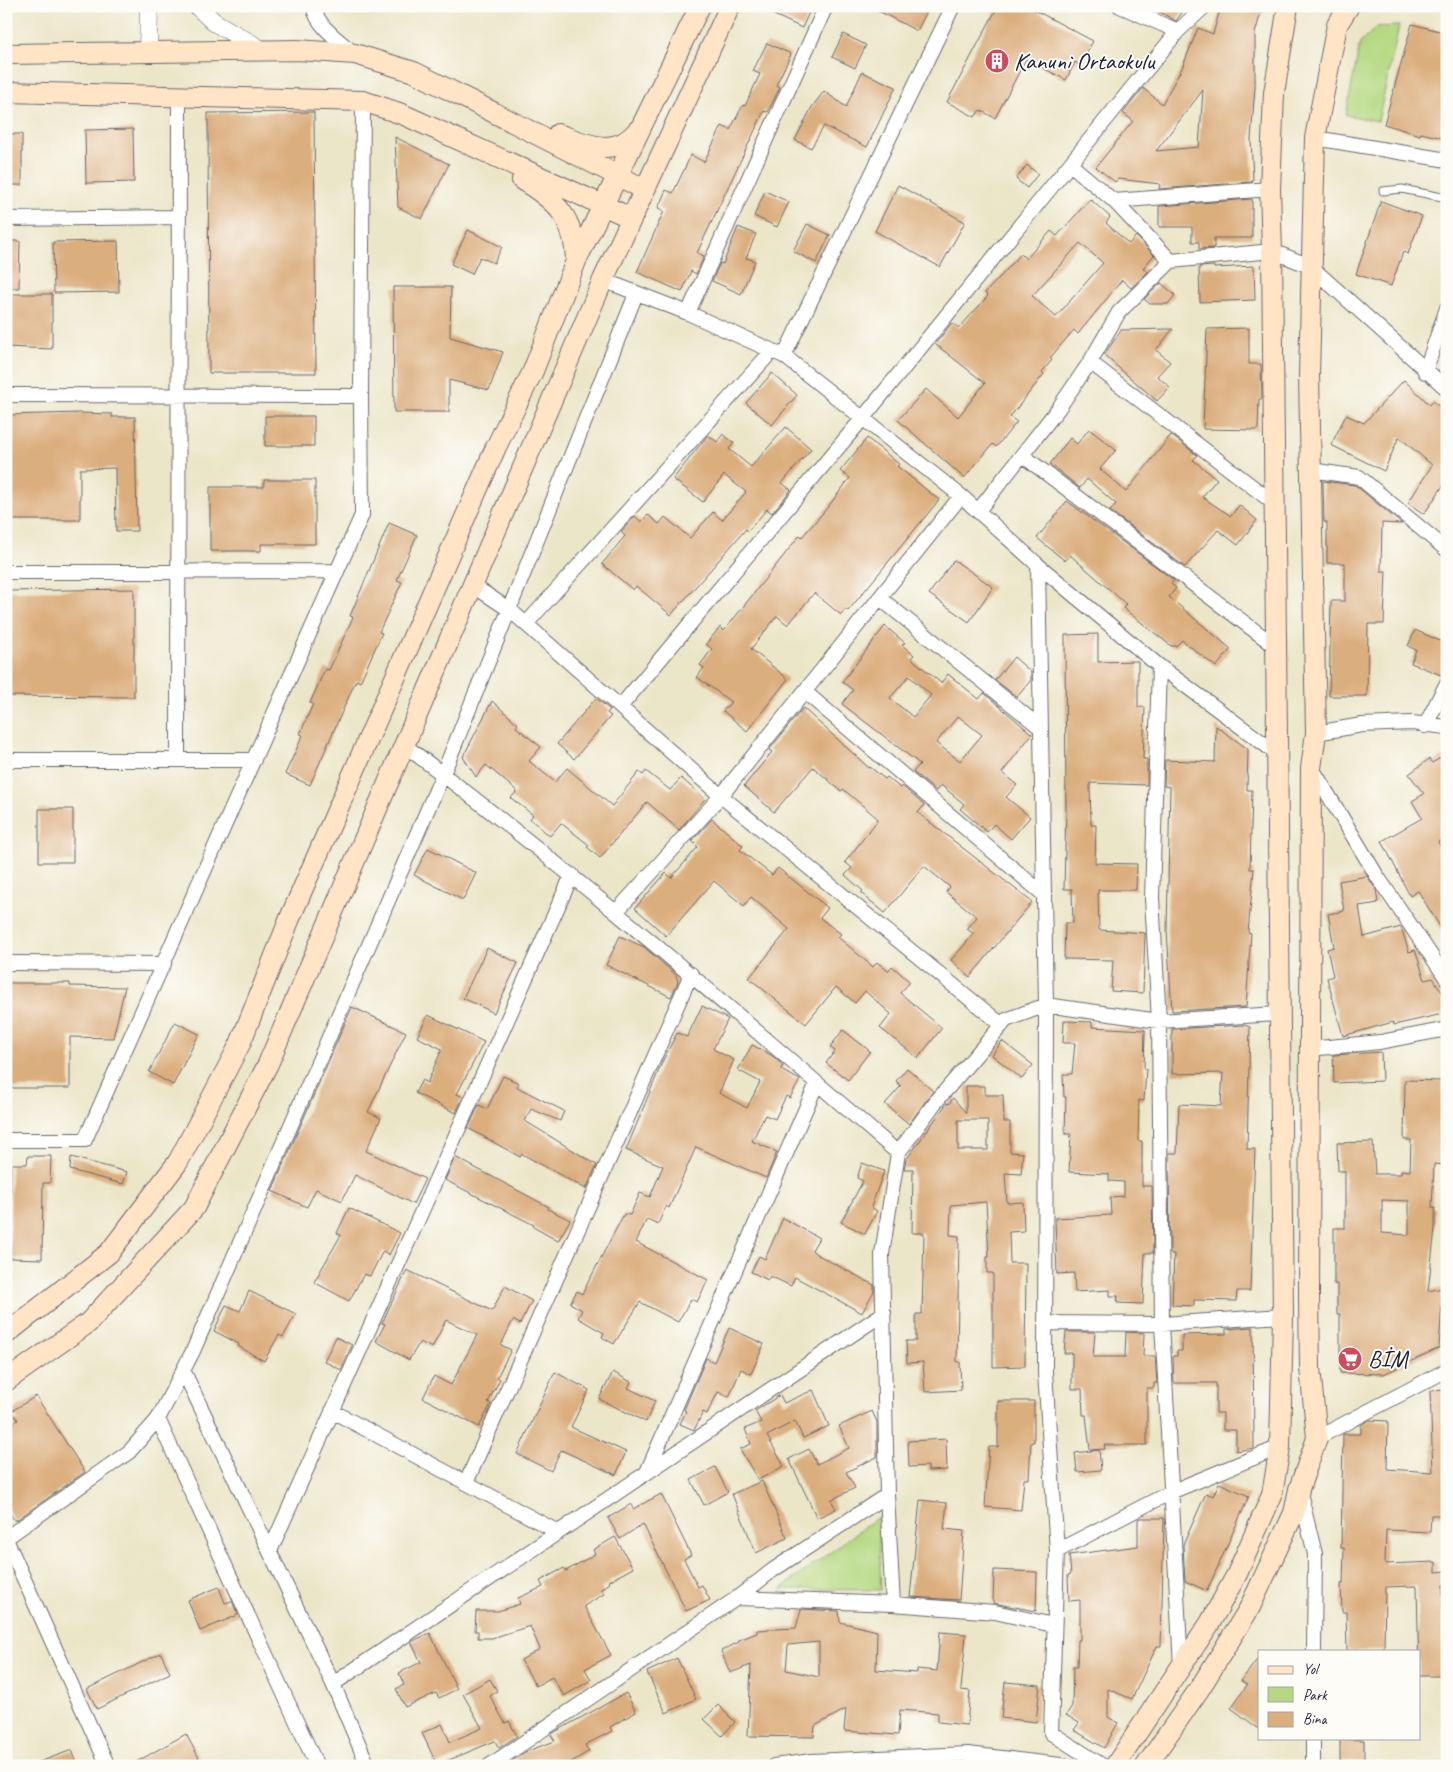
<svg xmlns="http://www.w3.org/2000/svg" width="1453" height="1772" viewBox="0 0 1453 1772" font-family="Caveat,sans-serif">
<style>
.green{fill:#b5d982;stroke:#6c7e5e}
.building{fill:#dbae7e;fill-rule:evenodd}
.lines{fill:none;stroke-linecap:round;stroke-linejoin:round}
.service-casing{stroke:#69676d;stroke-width:9}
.minor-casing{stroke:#69676d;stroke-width:16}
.tertiary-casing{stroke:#69676d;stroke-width:19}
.secondary-casing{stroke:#69676d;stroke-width:22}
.service{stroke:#fff;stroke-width:7}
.minor{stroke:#fff;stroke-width:14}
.tertiary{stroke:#fff;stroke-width:18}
.secondary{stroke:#ffe4c6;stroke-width:20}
.labels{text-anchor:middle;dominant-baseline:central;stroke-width:4;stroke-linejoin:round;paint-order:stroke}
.poi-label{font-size:24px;fill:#22223b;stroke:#fdfcf7;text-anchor:start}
</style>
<rect width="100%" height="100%" fill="#fdfcf7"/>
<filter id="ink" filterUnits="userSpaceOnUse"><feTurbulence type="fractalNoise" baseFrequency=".02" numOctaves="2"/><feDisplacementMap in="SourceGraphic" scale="10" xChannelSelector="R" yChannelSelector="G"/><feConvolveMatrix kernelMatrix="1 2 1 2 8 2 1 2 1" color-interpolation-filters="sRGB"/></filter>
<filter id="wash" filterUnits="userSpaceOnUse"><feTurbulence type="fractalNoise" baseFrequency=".0096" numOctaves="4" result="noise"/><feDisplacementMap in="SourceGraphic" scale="20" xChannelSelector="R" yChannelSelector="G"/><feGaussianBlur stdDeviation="1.12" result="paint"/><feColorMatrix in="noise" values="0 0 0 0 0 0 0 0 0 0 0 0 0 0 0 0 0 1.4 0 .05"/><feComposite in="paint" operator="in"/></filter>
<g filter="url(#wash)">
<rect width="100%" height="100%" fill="#ece6c9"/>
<!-- green -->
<path class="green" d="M1399 26 1378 121 1346 115 1360 43 1377 27Z
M878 1517 881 1590 781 1589Z"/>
<g id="blocks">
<!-- building -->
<path class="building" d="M755 6H812L802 28Z
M869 6H930L917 31Z
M998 6H1027L1093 41 1080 65 1075 62 1066 80 1026 59 995 118 980 110 975 117 947 102Z
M1149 6H1187L1176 21Z
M1221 6H1263L1255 33V87L1251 139 1253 179 1252 182 1159 189 1160 184 1118 179 1115 182 1096 167 1133 121 1123 113 1143 88 1162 104 1182 68 1198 28 1213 34ZM1203 90 1199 147 1156 151Z
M1412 24 1447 33V139L1421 133 1420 135 1384 124Z
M843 34 866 45 855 68 832 57Z
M767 43 791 54 776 85 780 87 768 112 764 111 697 253 704 256 696 274 691 271 682 292 637 272 664 211 658 208 666 190 673 193 691 155 704 162 722 126 730 130 743 105 745 106 760 74 753 71Z
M862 72 896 87 867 147 824 126 811 148 795 140 812 107 824 91 846 107Z
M314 112 316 373H209L208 113Z
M133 129 134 182 86 183 85 130Z
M6 134H22V185H6Z
M395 137 449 164 422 219 398 207Z
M1027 165 1038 174 1027 188 1016 179Z
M898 185 965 222 940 267 875 231Z
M765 191 789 202 777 227 754 216Z
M1090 199 1110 217 1106 223 1129 244 1136 236 1154 255 1143 268 1148 272 1131 288 1122 280 1078 334 1074 330 1061 345 1050 358 1052 360 1042 372 1044 374 1010 417 1017 422 996 447 993 444 964 478 898 420 926 389 958 417 985 383 935 344 952 323 959 328 988 296 985 293 1021 254 1026 259 1051 231 1057 236ZM1080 243 1103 263 1056 317 1032 296Z
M1252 199V238H1214V248L1199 249V242H1192V227H1159V206Z
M1381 201 1422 216 1408 254 1403 252 1391 286 1356 274Z
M807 224 830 235 816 263 793 251Z
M738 227 756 234 746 258 755 261 741 294 712 281 720 263 723 264Z
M468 230 502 247 494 263 480 257 472 274 451 264Z
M6 241H20L19 288H6Z
M118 241 119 292 54 293 53 242Z
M1214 266V268L1254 266 1255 300 1200 302 1199 267Z
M1161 283 1175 295 1168 304H1150L1144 299Z
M393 287H451L450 337 503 352 489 390 449 380V412H394Z
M6 294H52V349L6 347Z
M1249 328V364H1261L1262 399H1259L1258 430 1203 429 1207 329Z
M1173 329 1156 350 1170 362 1157 376 1170 387 1157 401 1104 355 1121 330Z
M772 373 797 395 772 425 746 403Z
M1404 380 1430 405 1433 401 1447 413V480L1424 514 1408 503 1432 465 1399 437 1384 471 1331 445 1346 415 1364 423Z
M80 413 112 414V417H135L137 531H116L115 468 80 469V520H6V415Z
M265 416H314V446H265Z
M786 427 811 449 782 483 791 490 772 513 767 509 748 531 746 529 671 615 636 586 633 590 602 564 625 536 621 532 635 516 641 522 648 515 659 524 665 517 690 538 713 512 722 520 746 492 724 475 703 502 673 479 708 435 717 442 723 434 734 443 729 449 751 467Z
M1089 429 1116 450 1100 469 1126 492 1171 435 1197 455 1193 460 1217 479 1202 497 1231 516 1239 505 1257 520 1238 545 1218 530 1185 567 1110 511 1116 504 1087 479 1080 488 1050 464 1070 438 1077 444Z
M867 438 899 464 897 466 939 500 848 611 846 609 841 615 814 593 788 625 777 616 751 649 788 679 747 731 723 711 731 702 697 677 704 668 700 665 712 649 706 644 720 627 724 631 800 535 802 537 827 508 850 478 840 471Z
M264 480H315V544H261V551H210V487H264Z
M1323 481 1355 485 1402 524 1382 523 1381 571H1386L1384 624H1368L1367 696H1329L1331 601H1345V563H1327V522H1324Z
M1067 501 1174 580 1171 584 1176 588 1169 597 1231 649 1216 667 1182 640 1176 646H1171L1123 608 1126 604 1070 555 1065 561 1037 538Z
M389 523 417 535 397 580 402 582 379 632 382 633 360 682 356 680 310 785 285 774 303 735 300 734 313 704 310 703 325 669 329 670 353 617 350 616Z
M954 560 993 587 969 622 929 594Z
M134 589V697L6 696V591Z
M885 626 905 643 902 645 914 655 911 658 941 683 948 674 979 699 984 693 1032 734 1002 773 1017 785 1006 797 1030 817 1011 839 994 824 987 832 960 809 964 804 941 785 936 791 913 772 920 764 842 704 853 690 842 682ZM909 676 931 695 913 717 890 698ZM958 716 982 735 960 761 936 743Z
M1415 630 1447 644V662L1441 675 1411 663 1416 650 1408 646Z
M1098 634V662L1138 661V707H1145L1143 759H1147V785L1090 783 1091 825H1096L1095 863 1137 864 1136 890H1098L1099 930 1145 933 1143 993 1111 991 1113 960 1064 959 1065 923H1073L1072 889H1064L1066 811 1065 635Z
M1014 657 1031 672V680L1017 697 995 680Z
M596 698 610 710 607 713 611 716 574 759 557 744Z
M492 701 518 724 516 727 541 747 529 761 555 782 567 768 612 806 639 772 643 775 646 771 670 790 681 778 705 799 679 830 647 802 600 858 587 847 589 845 561 823 550 836 530 819 533 815 511 798 517 791 486 765 476 777 463 757Z
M803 708 869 768 870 767 885 779 887 777 900 788 902 786 924 805 918 813 1032 902 970 977 951 960 974 934 967 929 977 917 946 892 950 887 924 866 885 913 861 893 863 891 845 875 852 868 845 862 877 821 876 817 843 789 841 791 813 767 774 812 744 786 772 752 769 750Z
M1216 726 1248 749 1247 790H1252L1250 869H1254L1248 932 1251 933 1246 1007 1172 1011 1167 930 1170 787 1164 786 1165 760 1215 762Z
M1447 754V837L1438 842 1447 856V938L1418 891 1410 896 1382 841 1422 818 1412 801 1424 794 1409 774 1429 759 1432 763Z
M39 809H73V862H39Z
M712 819 743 846 740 850 772 875 778 868 828 908 820 918 841 934 838 937 873 967 877 962 888 971 892 966 910 982 900 993 942 1028 918 1058 880 1028 891 1014 865 991 855 1003 836 987 806 1024 749 978 789 929 751 897 744 906 714 881 666 936 635 908 666 873 671 878 698 847 692 841Z
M428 848 476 873 463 900 414 875Z
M1367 876 1376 889 1378 903 1359 906 1364 937 1401 927 1409 952 1415 950 1425 980 1433 978 1447 1000V1013L1394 1025 1393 1022 1343 1036 1327 978 1333 976 1327 949 1334 947 1328 914 1344 911 1339 881Z
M620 936 644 947 676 975 678 982 671 997 606 965Z
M487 948 518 963 494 1013 463 998Z
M6 983H70V986L125 987 113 1038 70 1037V1088H6Z
M702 1006 728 1019 713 1049 734 1060 719 1093 747 1108 760 1082 738 1070 752 1045 771 1055 783 1065 781 1070 800 1080 790 1098 786 1096 775 1119 765 1115 752 1141 777 1152 766 1178 696 1147 669 1208 666 1206 658 1224 647 1219 636 1242 708 1280 697 1302 691 1299 678 1322 640 1302 614 1344 602 1337 604 1333 578 1318 582 1310 570 1303 577 1291 582 1294 624 1214 630 1215 640 1193 650 1197 663 1166 626 1150 663 1060 677 1033 687 1037Z
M352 1007 406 1032 368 1112 381 1118 366 1151 425 1179 413 1204 355 1175 342 1201 316 1189 307 1207 272 1191Z
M428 1015 484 1042 457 1094 463 1097 456 1113 415 1093 422 1080 427 1083 442 1049 417 1037Z
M1064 1021 1092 1022V1027L1145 1030 1144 1069H1146L1144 1101 1139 1100 1138 1141H1142V1186H1152L1153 1253H1145L1143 1304 1117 1303 1118 1296H1110V1290L1075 1292 1074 1273 1057 1274 1055 1218 1111 1215 1110 1197 1124 1196V1182L1109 1181V1174L1069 1172 1071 1134H1065L1066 1097H1064L1063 1074H1072L1075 1043H1063Z
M175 1022 199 1034 173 1085 149 1072Z
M1244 1025 1250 1027 1247 1149H1255L1250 1291H1237L1236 1301 1194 1300V1306L1172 1305 1174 1254H1170L1169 1158V1153H1177L1179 1104 1221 1106 1223 1073 1172 1074V1029Z
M843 1030 870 1051 848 1080 826 1063 835 1051 830 1047Z
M1002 1041 1033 1065 1022 1079 992 1055Z
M1381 1052 1382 1081 1334 1083 1333 1055Z
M907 1068 933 1091 909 1124 885 1104 901 1086 896 1081Z
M503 1076 519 1083 517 1087 564 1111 560 1121 531 1109 525 1121 597 1165 586 1189 522 1154 520 1157 468 1128 479 1105 487 1109Z
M1405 1080 1443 1081 1442 1145H1446L1445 1165 1434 1164 1432 1208H1435V1229L1428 1291 1443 1288 1439 1348 1384 1374 1340 1373V1314H1337V1284H1334V1228H1345V1171H1338L1337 1143 1373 1142 1375 1174H1401V1170L1410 1171 1411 1140H1404ZM1382 1200 1409 1201V1235L1382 1233Z
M966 1086H985V1095H1003L1004 1122H1010V1152L1023 1153 1021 1174 1005 1173 1007 1203 1023 1202 1024 1231 1009 1232 1010 1263H1026L1025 1366 993 1367V1273H987V1257H989L986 1202 951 1205 950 1235 959 1236 957 1362H960L961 1390 925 1392 923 1362 907 1363 906 1341H916V1314H922L924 1233H912L913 1169H904L906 1160 947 1103 949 1104 953 1098 966 1113ZM958 1120H988V1150H958Z
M28 1156H51L50 1183H43L42 1259 10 1258 11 1164H27Z
M71 1157 127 1172 123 1184 70 1170Z
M455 1157 549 1207 548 1209 570 1220 558 1241 533 1227 534 1225 445 1180Z
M862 1163 884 1171 871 1207 877 1211 865 1234 841 1222 863 1181 857 1178Z
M349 1208 400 1233 389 1255 383 1251 370 1276 364 1274 349 1301 314 1282 341 1235 337 1233Z
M783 1218 819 1238 812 1250 816 1254 874 1285V1291L862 1313 795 1277 791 1286 770 1276 768 1280 751 1272 759 1256 765 1259Z
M407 1270 492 1311 505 1286 532 1301 520 1324 513 1320 501 1345 511 1350 497 1377 500 1379 488 1402 491 1404 479 1427 423 1398 434 1376 451 1385 477 1335 446 1320 432 1348 420 1342 409 1360 376 1341 385 1324 382 1323Z
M249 1291 296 1314 283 1337 279 1335 264 1361 238 1346 239 1344 214 1331 226 1305 240 1311Z
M1253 1327 1254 1448 1236 1451V1430H1223V1413H1216V1383H1174L1173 1356H1177V1351H1182V1335L1226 1334V1329Z
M729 1328 764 1344 751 1374 741 1369 729 1397 718 1392 707 1414 703 1412 694 1430 680 1424 686 1411 684 1410 706 1358 714 1362Z
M1066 1332H1095L1093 1357H1125L1126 1332 1144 1333 1143 1356H1155L1157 1383H1154V1388H1147V1445H1104L1105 1449 1090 1450 1086 1415H1083L1082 1389H1072V1353H1064Z
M336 1337 352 1345 341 1370 324 1361Z
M555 1372 589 1390 571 1427 626 1452 616 1475 561 1450 551 1471 517 1454Z
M613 1372 631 1382 628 1388 655 1401 646 1422 599 1399Z
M813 1390 829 1426 803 1438 795 1421 767 1436 784 1466 758 1480 740 1449 751 1444 745 1429 761 1422 755 1411 780 1395 784 1403Z
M1447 1390V1515H1431L1430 1532 1386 1530 1385 1564 1436 1562V1572L1447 1571V1585H1443V1676H1419L1417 1586 1385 1587 1384 1651H1347L1346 1612H1342L1341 1584H1343L1344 1548H1341L1343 1434H1361V1425L1369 1420 1388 1421 1387 1469 1433 1472 1430 1391Z
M36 1396 85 1472 15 1521 6 1507V1428L18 1420 12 1411Z
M998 1401H1034V1442H1031L1029 1479H1024L1021 1510 985 1507 989 1447H998Z
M872 1411 877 1422V1457L846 1472 855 1488 831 1500 836 1509 817 1518 789 1459 809 1449 817 1464 849 1448 839 1426Z
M946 1439 947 1470 928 1471V1466L909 1467 908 1441Z
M1099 1450 1101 1470 1077 1472 1075 1453Z
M715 1467 728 1492 704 1505 691 1480Z
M762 1481 787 1538 756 1553 732 1494Z
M1219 1483 1249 1496 1207 1591 1185 1581 1183 1545 1206 1493 1213 1496Z
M661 1494 691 1555 684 1559 698 1587 702 1585 710 1600 686 1611 643 1524 620 1539 608 1518 631 1504 633 1509Z
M920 1500 947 1503 944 1529 964 1531 959 1600 910 1597Z
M1140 1518H1164L1161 1646H1157L1132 1699 1108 1689V1717L1118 1723 1104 1748 1074 1730 1079 1723 1066 1715 1072 1706 1073 1667H1077L1078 1640H1080V1600L1069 1601 1068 1575 1071 1574 1069 1555 1138 1546V1519Z
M615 1537 633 1568 609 1581 610 1583 601 1589 604 1594 584 1606 611 1655 585 1669 591 1680 564 1696 552 1677 536 1686 521 1660 540 1649 530 1626 492 1638H478V1631H475L476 1611H498L520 1604 518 1598 543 1587 540 1581 564 1568 566 1571 595 1554 593 1550Z
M994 1570 1037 1572 1036 1611 993 1603Z
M219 1587 225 1603 232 1601 238 1615 200 1631 188 1600Z
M801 1609 839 1611 840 1622 877 1631 876 1670 917 1673V1669L937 1671 940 1632 966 1634 961 1690 970 1691 967 1725 938 1722V1713L900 1710 898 1735 844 1731 846 1709 815 1726 814 1737 748 1736 751 1665 730 1673 721 1651 739 1642V1640L757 1633V1630L796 1628ZM819 1642V1677L786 1670 788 1645Z
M430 1633 457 1689 439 1698 436 1693 405 1707 396 1689 404 1685 399 1673 421 1662 411 1642Z
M161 1653 170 1673 97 1709 87 1689Z
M1259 1657V1729L1231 1708 1247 1685 1241 1681Z
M677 1658 696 1699 666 1713 647 1672Z
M490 1679 497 1691 490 1696 505 1723 509 1721 517 1736 499 1748 495 1741 437 1765 422 1733 442 1724 450 1742 482 1728 463 1694Z
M1005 1682 1040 1685 1036 1722 1001 1718Z
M626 1693 636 1712 610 1727 612 1731 585 1745 589 1751 565 1766H505L525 1752 555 1741 551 1735 553 1733Z
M718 1705 735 1722 722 1736 704 1719Z
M186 1734 199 1758 185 1766H129Z
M1340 1739 1364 1740V1762L1340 1761Z
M72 1750 78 1766H35L34 1764Z"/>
</g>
</g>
<g filter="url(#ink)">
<use href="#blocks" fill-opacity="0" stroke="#69676d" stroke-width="1"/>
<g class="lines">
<defs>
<path id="service" d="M1383 191 1402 189 1447 198"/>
<path id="minor" d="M313 6C318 28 339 40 355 54
M1120 6 1178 31
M1205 6 1178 31 1070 164 1114 201 1270 189
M1315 138 1447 160
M1114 201 1171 261
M6 219 179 217
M603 280 688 313 784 356 961 496 1038 565 1159 666 1279 755
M688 313 826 6
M784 356 953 6
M1090 362 1275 504
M1425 372 1447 308
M6 395 361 396
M1022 455 1275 646
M1310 470 1359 477 1447 550
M978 511 1058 409 1090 362 1119 312 1171 261 1272 251 1310 266 1447 389
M1038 565 1046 1005 1045 1372 1057 1551 1051 1733 1103 1766
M6 572 337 571
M472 585 510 610 721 796 1002 1025
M881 599 1041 728
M526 624 772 351
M1159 666 1152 898 1159 1021 1162 1324 1181 1666
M805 692 1043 894
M620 707 863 418 1070 164
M1425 726 1447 683
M1316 733 1362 725 1412 723 1447 727
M404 745C575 873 736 1013 898 1153
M6 760H254
M178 760 179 95
M1312 768 1377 876 1447 979
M616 912 721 796 961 496
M6 963 164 964
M1309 1049 1380 1042 1447 1029
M6 1140H85L362 515 361 396 363 101
M1045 1323 1162 1324 1283 1316
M183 1370 333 1684 368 1766
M332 1411 558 1532
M158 1419 317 1766
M1317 1438 1447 1370
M647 1472 817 1083
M466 1483 691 974
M1300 1493 1315 1554 1314 1651
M6 1538 129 1452 158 1419 193 1351 443 774 636 294
M6 1539 108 1766
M270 1551 572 875
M1057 1551 1173 1491 1280 1447
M737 1598 893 1604 995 1612 1053 1625
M893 1604 887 1495 882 1254 898 1153 934 1104 1006 1020 1046 1005 1159 1021 1279 1014
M333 1684 884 1313
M489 1766 737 1598 773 1570 887 1495
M774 1766 812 1761 968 1754 1069 1766
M1313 1766V1738"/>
<path id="tertiary" d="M197 6 214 22 262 50
M148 52 149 6"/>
<path id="secondary" d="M6 54 297 50 355 54 414 72 644 189
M6 92 363 101 402 114 631 218
M558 134C587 144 615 159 638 130
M522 180C557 201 574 218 576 260
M6 1334 109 1253 178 1162 240 1044 290 918 496 447 533 371 576 261 700 6
M6 1381 88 1323 194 1208 268 1064 603 280 730 6
M1115 1766 1210 1623 1237 1574 1272 1495 1280 1447 1283 1316 1272 251 1270 189 1274 93 1288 6
M1146 1766 1200 1688 1249 1609 1294 1513 1299 1489 1317 1438 1310 1368 1309 1296 1311 768 1316 733 1309 376 1315 138 1337 25 1349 6"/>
</defs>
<!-- service casing -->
<use href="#service" class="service-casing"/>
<!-- minor casing -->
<use href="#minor" class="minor-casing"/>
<!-- tertiary casing -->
<use href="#tertiary" class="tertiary-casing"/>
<!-- secondary casing -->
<use href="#secondary" class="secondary-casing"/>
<!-- service -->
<use href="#service" class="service"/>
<!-- minor -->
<use href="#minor" class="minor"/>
<!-- tertiary -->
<use href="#tertiary" class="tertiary"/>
<!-- secondary -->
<use href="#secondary" class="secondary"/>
</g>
</g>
<!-- icons -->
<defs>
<symbol id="building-disc" viewBox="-11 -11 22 22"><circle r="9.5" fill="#d1495b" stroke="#fdfcf7"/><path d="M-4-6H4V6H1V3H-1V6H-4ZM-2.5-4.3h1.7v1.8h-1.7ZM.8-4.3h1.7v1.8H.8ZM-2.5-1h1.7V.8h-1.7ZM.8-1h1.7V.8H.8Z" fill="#fff"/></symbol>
<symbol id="supermarket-disc" viewBox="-11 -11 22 22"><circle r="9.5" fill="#d1495b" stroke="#fdfcf7"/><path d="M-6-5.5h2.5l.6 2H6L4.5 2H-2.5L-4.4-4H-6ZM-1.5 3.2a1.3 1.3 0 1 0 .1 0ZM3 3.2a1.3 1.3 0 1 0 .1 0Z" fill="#fff"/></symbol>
</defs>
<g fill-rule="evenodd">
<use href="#building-disc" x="983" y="47" width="28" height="28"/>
<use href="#supermarket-disc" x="1336" y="1345" width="28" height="28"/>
</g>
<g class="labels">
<!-- poi labels -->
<g class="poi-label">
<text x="1014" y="61">Kanuni Ortaokulu</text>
<text x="1368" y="1359">BİM</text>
</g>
</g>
<!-- margin -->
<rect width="1453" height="1772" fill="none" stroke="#fdfcf7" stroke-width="25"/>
<!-- legend -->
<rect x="1258" y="1650" width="162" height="90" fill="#fdfcf7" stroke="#a5a5ac"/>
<rect x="1268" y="1666" width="25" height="8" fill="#ffe4c6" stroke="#a5a5ac"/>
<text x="1303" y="1674" font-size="15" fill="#22223b">Yol</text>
<rect x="1268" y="1687" width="25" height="15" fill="#b5d982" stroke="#a5a5ac"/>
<text x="1303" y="1700" font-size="15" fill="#22223b">Park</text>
<rect x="1268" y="1712" width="25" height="15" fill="#dbae7e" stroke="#a5a5ac"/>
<text x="1303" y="1724" font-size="15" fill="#22223b">Bina</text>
</svg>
